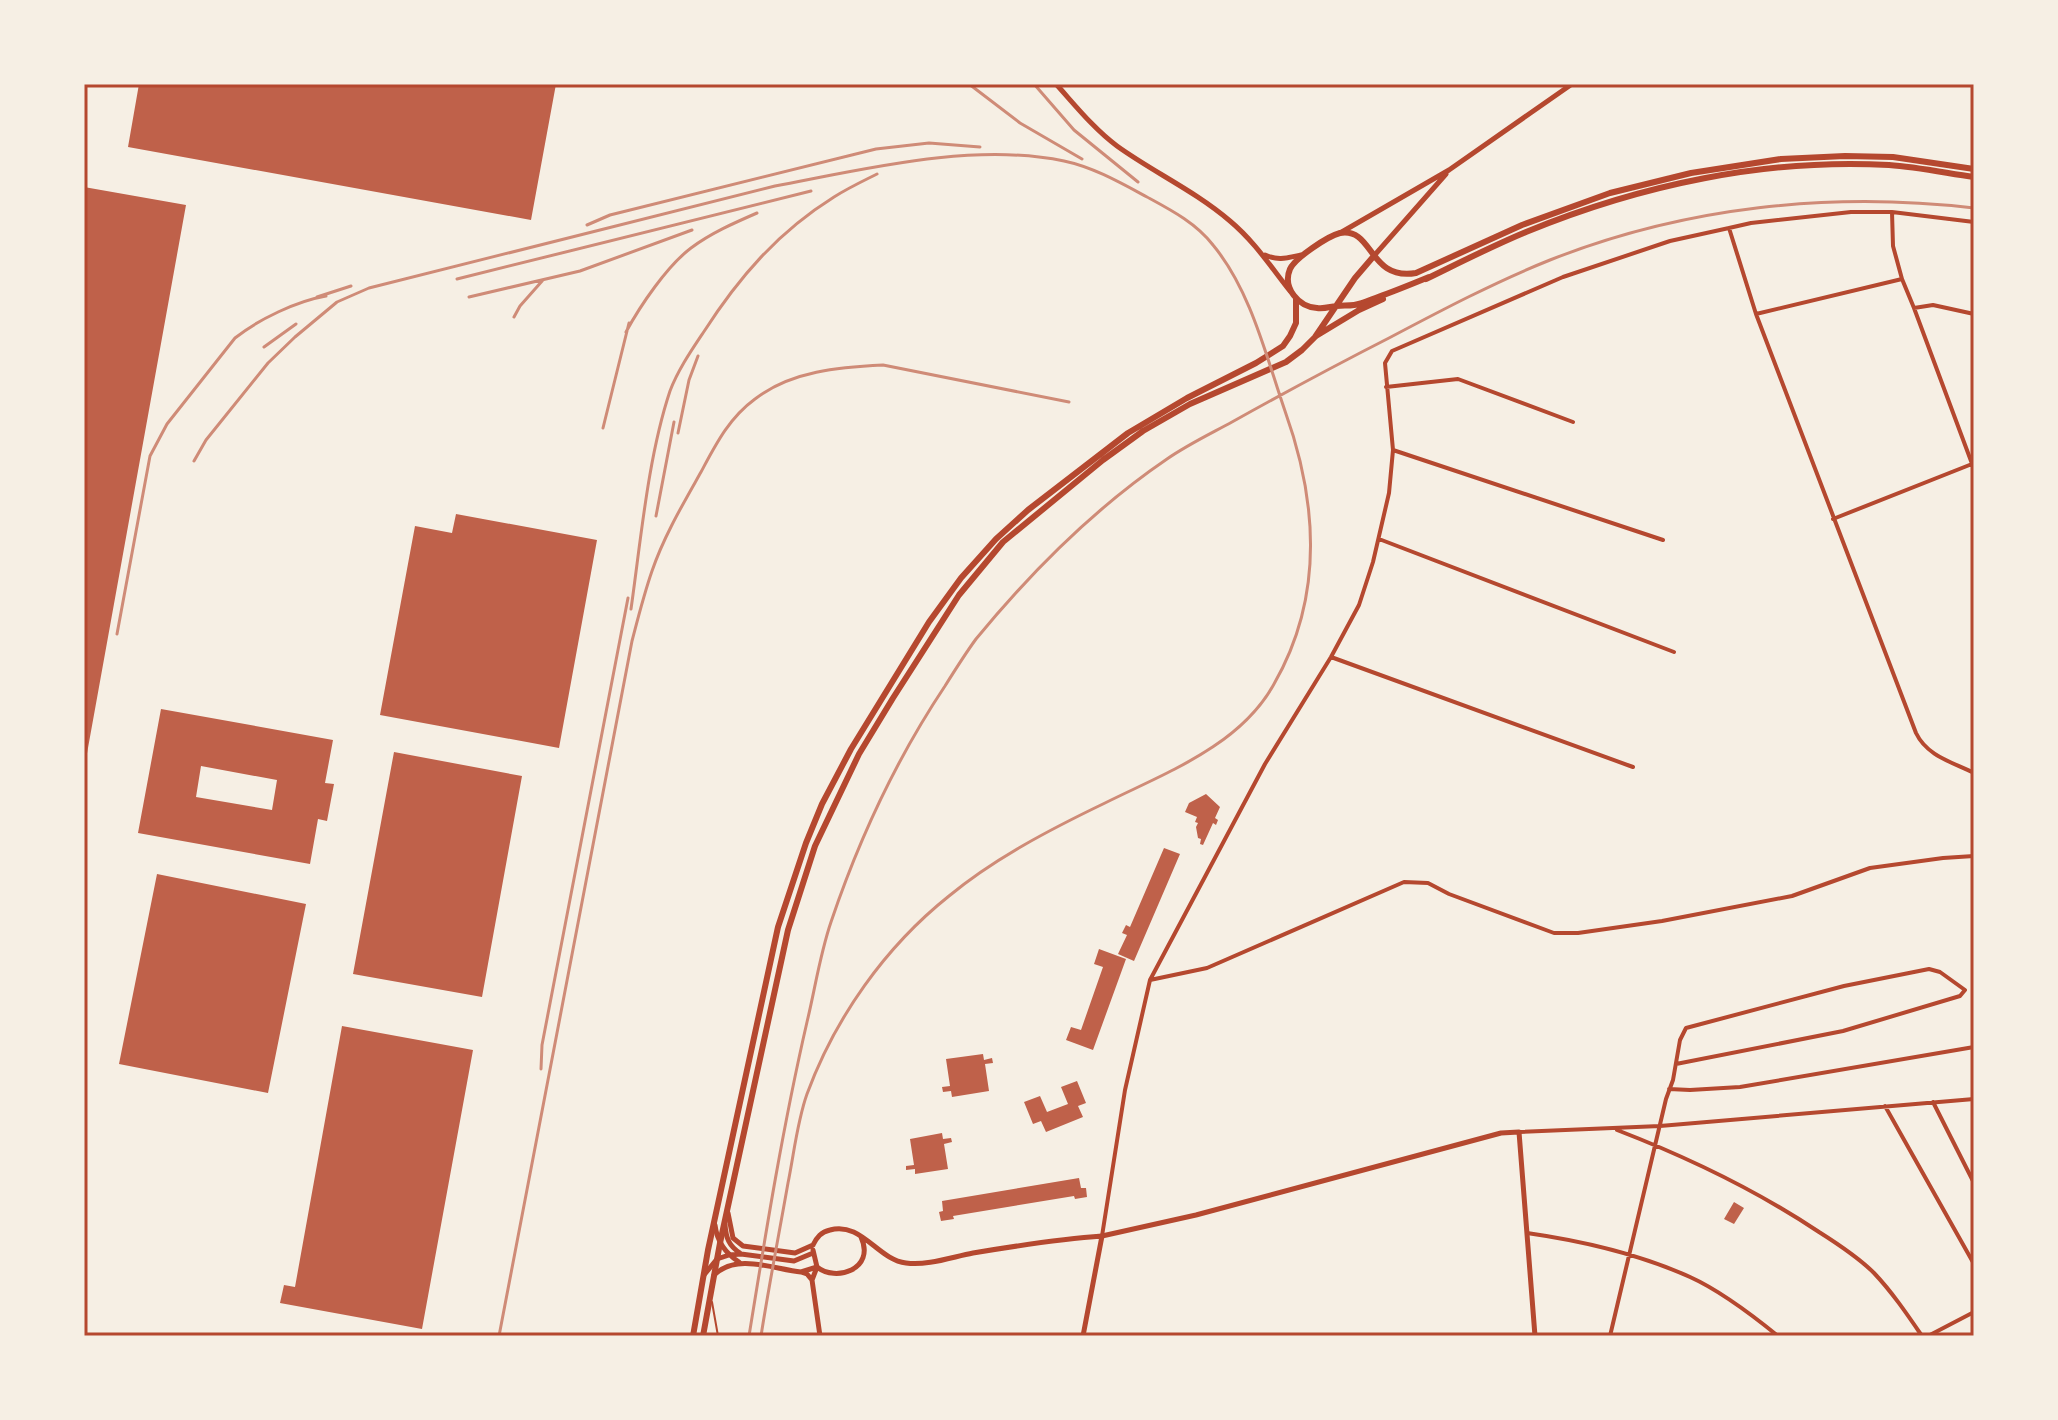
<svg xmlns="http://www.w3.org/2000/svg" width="2058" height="1420" viewBox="0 0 2058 1420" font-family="'Sofia Sans Condensed',sans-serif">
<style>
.building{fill:#bf614a;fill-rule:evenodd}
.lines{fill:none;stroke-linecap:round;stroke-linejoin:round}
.service{stroke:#b5482f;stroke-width:2}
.minor{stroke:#b5482f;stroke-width:4}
.tertiary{stroke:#b5482f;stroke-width:5}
.secondary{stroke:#b5482f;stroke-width:5}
.primary{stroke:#b5482f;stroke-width:6}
.rail{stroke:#cf8b77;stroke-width:3}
.neatline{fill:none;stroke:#b5482f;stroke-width:3}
</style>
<rect width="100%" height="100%" fill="#f6efe4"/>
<!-- building -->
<path class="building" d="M139 84H556L531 220 128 147Z
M84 187 186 205 86 759H84Z
M456 514 597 540 559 748 380 715 415 526 452 533Z
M161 709 333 740 325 783 334 784 327 821 318 819 310 864 138 833ZM201 766 277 780 272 810 196 797Z
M394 752 522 776 482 997 353 974Z
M1206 794 1220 807 1215 818 1218 820 1216 825 1213 823 1203 845 1200 844 1201 839 1198 838 1196 827 1198 823 1195 822 1197 817 1185 812 1189 803Z
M1164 848 1180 854 1134 961 1118 954 1127 935 1122 933 1126 925 1130 927Z
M157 874 306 904 268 1093 119 1064Z
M1099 949 1126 959 1093 1050 1066 1040 1071 1027 1081 1030 1103 967 1094 964Z
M342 1026 473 1050 422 1329 280 1303 284 1285 295 1287Z
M983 1054 984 1060 992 1058 993 1063 985 1064 989 1091 952 1097 951 1091 943 1092 942 1087 950 1086 946 1059Z
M1077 1081 1086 1103 1078 1106 1083 1117 1046 1132 1041 1121 1033 1124 1024 1102 1040 1096 1047 1112 1068 1104 1061 1087Z
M942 1133 943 1139 951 1138 952 1142 944 1144 948 1169 915 1174V1169L906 1170V1166L914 1165 910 1139Z
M1079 1178 1081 1188H1086L1087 1197 1075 1199 1074 1196 953 1216 954 1219 941 1221 939 1212 943 1211 942 1201Z
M1734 1202 1744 1208 1734 1224 1724 1219Z"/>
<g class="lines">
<!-- service -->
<path class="service" d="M712 1302 718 1336"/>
<!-- minor -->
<path class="minor" d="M1892 212 1893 246 1902 279 1914 308 1974 469
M1729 228 1756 314 1916 733C1927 756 1952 762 1974 773
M1914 308 1933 305 1974 314
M1756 314 1902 279
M1386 387 1458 379 1573 422
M1393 450 1663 540
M1833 519 1972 464
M1379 539 1674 652
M1331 657 1633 767
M1150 980 1207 968 1404 882 1428 883 1449 894 1554 933H1578L1662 921 1792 896 1870 868 1943 858 1974 856
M1669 1089 1690 1090 1740 1087 1974 1047
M1933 1102 1974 1183
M1885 1106 1974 1264
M1617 1130C1687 1157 1756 1190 1819 1232 1838 1244 1858 1257 1874 1273 1892 1292 1907 1314 1922 1336
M1519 1132 1660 1126 1974 1099
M1527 1233C1583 1241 1639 1254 1690 1277 1721 1291 1751 1314 1778 1336
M1102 1236 1125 1090 1150 980 1265 764 1331 657 1359 605 1373 562 1389 493 1393 450 1385 363 1392 351 1563 277 1670 241 1729 228 1751 223 1851 212H1892L1974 222
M1610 1336 1666 1099 1673 1080 1680 1040 1686 1028 1844 986 1929 969 1940 972 1965 990 1960 996 1843 1031 1676 1064
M1928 1336 1974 1312"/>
<!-- tertiary -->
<path class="tertiary" d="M1340 233 1449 170 1572 84
M1373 257 1446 174
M1102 1236 1196 1215 1501 1133 1519 1132 1535 1336"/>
<!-- secondary -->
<path class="secondary" d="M1056 84C1075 105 1094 129 1117 146 1153 172 1195 191 1230 221 1254 241 1271 267 1290 291
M1265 255C1278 261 1287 258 1301 255
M728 1213 733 1238 743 1246 795 1253 813 1245
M715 1225C717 1242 725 1253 739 1262
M725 1225C726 1238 729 1246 740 1253
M813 1245C817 1237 821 1232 830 1230 861 1221 878 1260 906 1263 927 1266 952 1257 973 1253 1015 1246 1059 1239 1102 1236L1083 1336
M813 1250 817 1267 812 1280 820 1336
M801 1272 817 1267C835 1282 876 1270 861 1237
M704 1275 717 1259 729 1255 741 1254 794 1261 813 1253
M714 1275C737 1253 773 1269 801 1272L807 1274 812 1280"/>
<!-- primary -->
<path class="primary" d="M1429 277C1412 284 1395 291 1378 297 1370 300 1362 304 1354 305 1348 306 1342 305 1336 306 1329 307 1324 309 1317 308 1299 307 1282 288 1290 269 1295 258 1328 236 1340 233 1374 227 1368 281 1416 273L1522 225 1610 193 1691 173 1781 159 1845 156 1893 157 1974 169
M1426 279C1459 263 1492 246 1526 232 1640 185 1766 158 1889 165 1917 167 1946 173 1974 177
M1316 336 1359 310 1383 299
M693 1336 708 1250 778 927 806 843 822 804 851 749 929 622 961 578 996 539 1028 510 1128 433 1187 398 1256 363 1283 346 1290 336 1296 323V299
M703 1336 720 1243 788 930 815 846 859 754 893 698 959 595 1003 542 1103 460 1143 431 1190 404 1286 362 1302 350 1315 337 1355 278 1373 257"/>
<!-- rail -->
<path class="rail" d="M969 84 1020 123 1082 159
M1034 84 1074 130 1138 182
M587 225 610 215 876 149 929 143 980 147
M457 279 811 191
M317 297 351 286
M469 297 580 271 692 230
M514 317 520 306 543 280
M626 332C640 306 667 266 691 248 711 233 734 223 757 213
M264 347 296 324
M603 428 629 323
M678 433 689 380 698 356
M194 461 206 440 268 363 295 337 337 302 369 288 775 186C865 169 973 142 1064 161 1093 167 1121 183 1147 197 1171 210 1196 223 1213 245 1251 291 1266 356 1285 411 1318 503 1324 597 1274 684 1240 746 1165 773 1105 803 1051 829 995 858 949 896 885 947 835 1018 807 1094 797 1122 794 1154 788 1183 779 1234 769 1285 761 1336
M656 516 674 422
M631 609C641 539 648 457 670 391 678 370 691 351 703 333 739 277 778 232 834 197 848 188 863 181 877 174
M117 634 150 456 167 424 235 338C259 319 297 301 326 296
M541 1069 542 1045 628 598
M499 1336 632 641C638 618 644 594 652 571 664 536 683 504 701 472 716 444 729 418 755 399 791 371 840 367 883 365L1069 402
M749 1336C766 1231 783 1126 807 1022 815 989 820 954 831 922 859 839 897 758 945 686 955 670 965 654 976 639 1031 572 1095 508 1167 459 1187 445 1210 434 1232 422 1284 393 1336 365 1389 338 1442 310 1495 282 1550 260 1684 207 1831 191 1974 208"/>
</g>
<!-- border -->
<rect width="2058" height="1420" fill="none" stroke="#f6efe4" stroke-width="172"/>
<rect x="86" y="86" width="1886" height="1248" class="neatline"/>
</svg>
